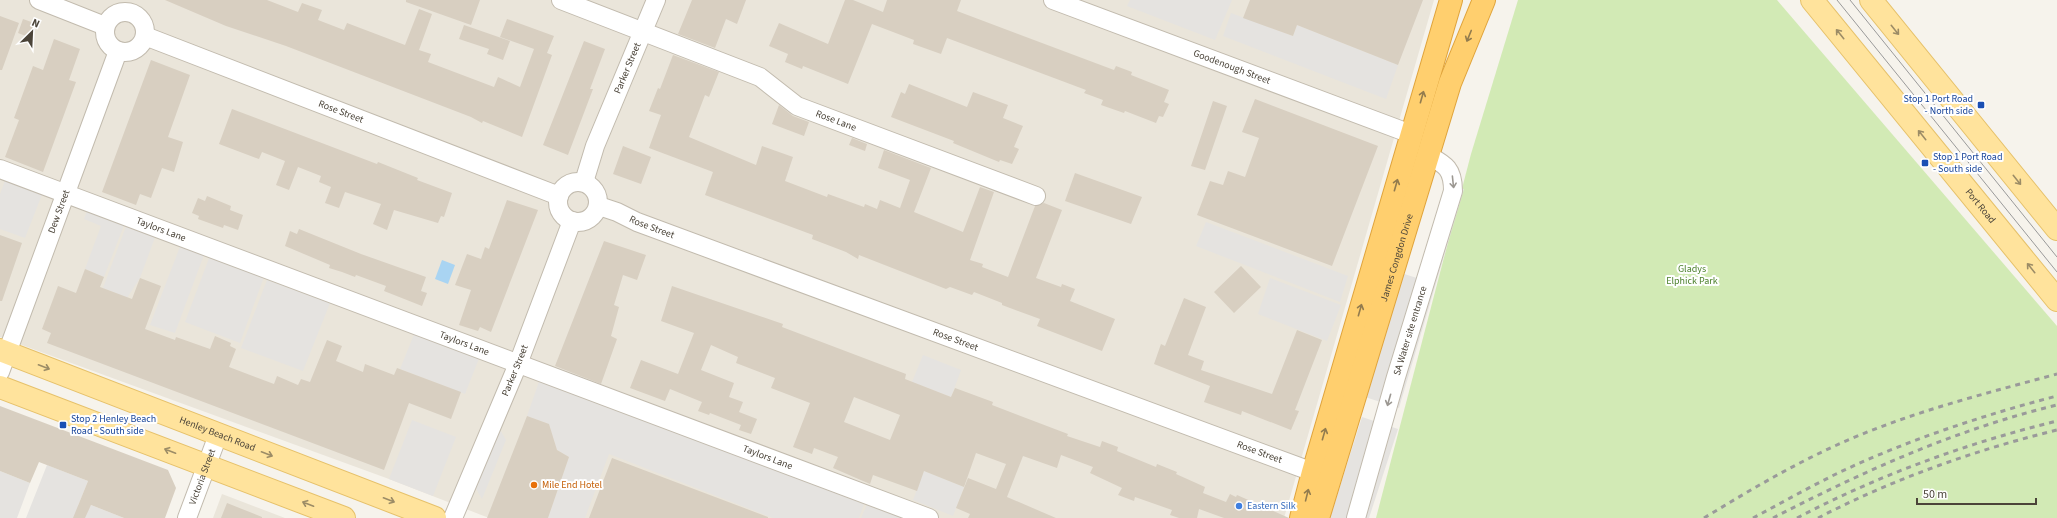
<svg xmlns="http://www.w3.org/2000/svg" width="2057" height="518" viewBox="0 0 2057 518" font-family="'Source Sans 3',sans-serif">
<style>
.residential{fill:#eae5da}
.green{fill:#d2eab5}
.parking{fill:#e5e3e0}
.water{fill:#a9d4f2}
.building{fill:#d8cfc1;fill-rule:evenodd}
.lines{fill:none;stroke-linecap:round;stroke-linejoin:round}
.minor-casing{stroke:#c2bbae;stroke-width:20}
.major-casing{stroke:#e6c16a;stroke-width:24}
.highway-casing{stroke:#e0a43c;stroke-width:24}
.minor{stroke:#fff;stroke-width:18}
.major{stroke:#ffe39c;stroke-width:22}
.highway{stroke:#ffcf6e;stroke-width:22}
.tram{stroke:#9a9a9a;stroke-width:1}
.rail{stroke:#9a9a9a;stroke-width:3;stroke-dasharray:5 5;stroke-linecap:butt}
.oneway{stroke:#9c8c66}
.oneway2{stroke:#937c4e}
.oneway3{stroke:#9c9892}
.transit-dot{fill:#1a4fb4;stroke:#fff;stroke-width:1.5}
.food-dot{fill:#e8710a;stroke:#fff;stroke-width:1.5}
.shop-dot{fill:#3f7fe0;stroke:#fff;stroke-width:1.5}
.labels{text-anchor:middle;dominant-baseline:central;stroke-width:4;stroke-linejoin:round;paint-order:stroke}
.street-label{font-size:10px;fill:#4b4439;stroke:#fff}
.transit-label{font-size:10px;fill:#164399;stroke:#fff;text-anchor:start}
.park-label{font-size:10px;fill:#4a7f2a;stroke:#fff}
.food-label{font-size:10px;fill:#c56008;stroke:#fff;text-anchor:start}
.shop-label{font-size:10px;fill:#366cbe;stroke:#fff;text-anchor:start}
</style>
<rect width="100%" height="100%" fill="#f6f3ec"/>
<!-- residential -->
<path class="residential" d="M0 0H1434L1284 518H489L389 479 0 337Z
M222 494 285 518H213Z"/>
<!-- green -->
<path class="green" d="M1518 0H1777L2057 326V518H1376L1471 154Z"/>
<!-- parking -->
<path class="parking" d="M1130 0H1232L1215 40 1127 6Z
M1231 13 1293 36 1297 25 1398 65 1386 99 1223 36Z
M6 178 43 192 25 238 0 229V194Z
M1445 184 1464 189 1399 408 1365 397 1401 273 1417 278Z
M89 206 126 220 104 277 85 269 101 226 84 219Z
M128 221 157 232 140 278 127 298 103 288Z
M1206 222 1348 276 1340 302 1196 246Z
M181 244 205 252 175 333 150 325Z
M211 253 265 274 240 343 185 322Z
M1270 278 1341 305 1327 341 1258 314Z
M267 280 330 303 303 371 241 348Z
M415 332 480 356 465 394 400 369Z
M923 355 961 370 951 397 912 382Z
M541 376 864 504 859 518H773L609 454 585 518H548L569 457 557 450 549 424 527 416Z
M1362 417 1398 429 1369 518H1330Z
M412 420 456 437 433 496 389 479Z
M498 426 506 440 482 499 475 487Z
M47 465 88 481 78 506 88 510 91 505 124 518H26Z
M0 471 30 483 17 518H0Z
M924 471 964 487 953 516 913 500Z
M868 502 904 518H861Z"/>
<!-- water -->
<path class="water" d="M442 260 455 265 448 284 435 279Z"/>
<!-- building -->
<path class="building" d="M165 0H267L298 12 302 3 322 10 318 20 344 30 347 23 405 45 419 9 432 14 419 50 431 54 428 62 494 87 498 77 520 87 534 49 500 37 507 19 554 36 547 53 552 55 522 137 483 121 482 123 471 117 286 46 226 26Z
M406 0H480L471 25 406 2Z
M692 0H746L737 24 726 19 715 48 678 34Z
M845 0H853L883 12 887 0H961L957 11 1114 70 1116 66 1132 72 1131 75 1169 90 1164 102 1169 104 1163 117 1159 116 1156 123 1125 111 1124 113 1101 105 1103 100 1084 93 1086 90 947 38 941 54 913 44 914 40 872 24 848 84 803 66 802 69 785 62 788 54 769 46 779 23 828 44Z
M1250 0H1423L1398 65 1297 25 1293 36 1243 18Z
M0 16 19 23 2 70H0Z
M23 19 37 24 31 38 18 33Z
M464 25 510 41 503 60 487 54 489 49 459 39Z
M54 39 80 49 69 80 76 82 43 172 5 157 19 120 14 118 33 66 43 70Z
M584 41 605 49 590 89H593L568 155 543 145Z
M673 55 719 72 709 97 705 95 689 137 756 165 762 146 793 157 785 181 827 197 828 194 864 207 865 204 877 209 880 200 900 208 910 180 878 168 884 150 931 168 914 212 963 232 980 187 994 192 970 260 983 264 982 267 1008 277 1035 206 1044 203 1062 210 1036 278 1061 287 1062 284 1075 289 1070 301 1115 319 1102 351 1037 326 1040 319 1002 305V303L974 292 972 295 950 287 946 289 859 255 858 259 846 252 812 239 813 235 705 195 713 172 649 148 661 115 649 111 658 88 660 89Z
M151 60 190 75 168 137 183 142 174 172 162 168 151 198 140 194 136 205 102 192Z
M909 84 967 107 973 92 1008 105 1003 118 1023 126 1014 147 1019 149 1012 164 1000 160 999 162 953 143 954 141 891 117 901 92 905 94Z
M1255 99 1378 146 1332 266 1197 215 1210 181 1223 185 1228 171 1245 177 1259 138 1242 132Z
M1213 101 1227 106 1205 170 1191 166Z
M779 105 793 116 809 122 804 136 772 124Z
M232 109 377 164 378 162 418 178 417 180 452 193 444 217 441 216 438 223 394 210 387 230 373 224 381 204 345 192 339 208 325 203 331 187 319 182 321 176 298 167 289 190 276 185 285 161 262 152 259 159 219 144Z
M852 138 867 144 865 151 849 145Z
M623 146 651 157 641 184 613 174Z
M1075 173 1142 197 1131 224 1065 201Z
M207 196 231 206 230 210 243 215 238 230 224 225 223 228 198 219 199 216 192 213 198 198 205 201Z
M507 200 538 210 491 332 480 327 478 331 459 325 471 290 455 285 467 254 481 259 485 247 489 249Z
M299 229 361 254 426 277 421 291 427 293 422 306 384 291 386 286 356 275 355 277 342 272 329 268 330 265 285 246 290 231 297 234Z
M0 235 22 243 2 301H0Z
M604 241 646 255 637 280 623 275 614 305 619 307 611 336 617 339 601 384 555 366Z
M1241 266 1261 287 1234 313 1214 292Z
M85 269 104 277 100 287 132 299 140 278 161 286 145 329 175 340 176 337 210 349 215 336 231 343 230 346 236 349 229 367 274 384 277 376 298 385 301 379 310 382 327 340 342 346 336 361 363 372 365 364 394 375 397 368 461 392 451 419 409 403 384 470 47 343 51 333 42 329 58 286 76 293Z
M672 286 783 324 782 327 906 374 905 379 951 397 955 388 993 402 992 405 1068 434 1067 436 1100 447 1102 441 1118 447 1117 451 1156 467 1157 464 1177 472 1176 474 1205 487 1203 493 1226 502 1230 494 1236 497 1237 495 1289 518H1224L1199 509 1197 518H1179L1170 515 1172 510 1135 497 1134 501 1118 495 1122 488 1090 473 1093 467 1061 455 1057 468 1023 456 1007 497 1056 518H968L970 514 956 508 968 478 996 489 1006 464 976 453 964 487 924 471 917 491 873 475 870 484 833 468 838 457 814 448 812 454 793 447 810 403 771 388 775 378 736 363 738 357 711 345 701 370 734 383 729 397 743 402 739 412 757 419 751 434 739 430 741 425 710 413 709 415 698 411 702 402 670 389 665 401 630 388 641 360 678 374 694 333 661 321ZM854 397 900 415 890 440 844 422Z
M1184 298 1206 307 1188 355 1204 361 1201 370 1272 394 1297 330 1322 340 1295 410 1299 411 1291 430 1242 411 1241 415 1204 402 1210 386 1154 364 1161 344 1165 346Z
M0 406 168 470 176 488 165 518H124L91 505 85 518H73L88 481 39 462 30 483 0 471Z
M527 416 549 424 557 450 569 457 548 518H487Z
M612 458 768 517V518H589Z
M227 503 262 517V518H221Z"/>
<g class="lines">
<defs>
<g id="minor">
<path d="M39 0 105 26"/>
<path id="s1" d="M561 0 760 77 797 106 1036 196"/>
<path id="s2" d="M1053 0 1411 134"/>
<circle cx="125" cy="32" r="20"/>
<path id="s3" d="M145 36 559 196"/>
<path id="s4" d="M0 169 929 518"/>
<circle cx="578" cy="202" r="20"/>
<path id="s5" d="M584 182 595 146 656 0"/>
<path id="s6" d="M599 206 617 212 637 222 1313 472"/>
<path id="s7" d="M0 372 118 51"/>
<path id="s8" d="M187 518 218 435"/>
<path id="s9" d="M453 518 518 364 572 221"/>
<path id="s10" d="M1356 518 1396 377 1453 191C1453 169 1446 165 1428 155"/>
</g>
<g id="major">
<path id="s11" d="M1812 0 2057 300"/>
<path d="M1871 0 2057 229"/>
<path id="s12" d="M0 350 435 518"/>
<path d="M0 387 344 518"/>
</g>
<g id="highway">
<path d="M1301 518 1313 472 1451 0"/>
<path id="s13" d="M1318 518 1450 83 1484 0"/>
</g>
</defs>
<!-- minor casing -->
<use href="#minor" class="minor-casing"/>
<!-- major casing -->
<use href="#major" class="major-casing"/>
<!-- highway casing -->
<use href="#highway" class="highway-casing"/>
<!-- minor -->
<use href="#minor" class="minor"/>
<!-- major -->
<use href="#major" class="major"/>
<!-- highway -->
<use href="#highway" class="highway"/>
<!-- tram -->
<path class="tram" d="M1837 0 2057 272
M1850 0 2057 257"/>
<!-- rail -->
<path class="rail" d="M1704 518C1755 487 1804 458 1860 435 1923 409 1991 392 2057 374
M1753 518C1781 503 1808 488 1836 474 1905 441 1983 415 2057 396
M1773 518C1864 471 1957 429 2057 405
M1797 518C1879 475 1967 443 2057 421
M1818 518C1893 479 1975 450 2057 430"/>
</g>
<!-- one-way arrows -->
<defs><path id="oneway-shaft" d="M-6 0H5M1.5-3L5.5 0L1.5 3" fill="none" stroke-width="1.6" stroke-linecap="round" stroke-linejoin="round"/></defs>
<g class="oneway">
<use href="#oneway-shaft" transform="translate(1895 30) rotate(51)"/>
<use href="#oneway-shaft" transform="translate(1840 34) rotate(-129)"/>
<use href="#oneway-shaft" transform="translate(1922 135) rotate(-129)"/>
<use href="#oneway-shaft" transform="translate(2017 180) rotate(51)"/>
<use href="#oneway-shaft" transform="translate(2031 268) rotate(-129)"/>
<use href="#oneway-shaft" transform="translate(44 367) rotate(21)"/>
<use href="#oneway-shaft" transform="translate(170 451) rotate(-159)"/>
<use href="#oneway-shaft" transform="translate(267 454) rotate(21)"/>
<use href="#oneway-shaft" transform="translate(389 500) rotate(21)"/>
<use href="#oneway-shaft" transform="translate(308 504) rotate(-159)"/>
</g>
<g class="oneway2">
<use href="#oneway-shaft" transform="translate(1469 36) rotate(112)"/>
<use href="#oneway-shaft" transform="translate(1422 97) rotate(-74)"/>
<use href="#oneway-shaft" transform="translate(1396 185) rotate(-74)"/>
<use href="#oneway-shaft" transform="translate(1360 310) rotate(-74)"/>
<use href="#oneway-shaft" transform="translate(1324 434) rotate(-74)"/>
<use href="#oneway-shaft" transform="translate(1307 495) rotate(-76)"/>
</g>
<g class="oneway3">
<use href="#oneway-shaft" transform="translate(1453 182) rotate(84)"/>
<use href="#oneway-shaft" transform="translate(1389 400) rotate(106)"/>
</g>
<!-- markers -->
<g class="transit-dot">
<rect x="1977" y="101" width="8" height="8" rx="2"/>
<rect x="1921" y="159" width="8" height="8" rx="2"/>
<rect x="59" y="421" width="8" height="8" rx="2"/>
</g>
<circle class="food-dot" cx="534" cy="485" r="4"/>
<circle class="shop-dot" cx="1239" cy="506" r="4"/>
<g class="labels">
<!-- street labels -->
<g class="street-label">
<text stroke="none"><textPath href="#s2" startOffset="191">Goodenough Street</textPath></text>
<text stroke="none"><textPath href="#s5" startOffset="122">Parker Street</textPath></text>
<text stroke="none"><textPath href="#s3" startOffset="210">Rose Street</textPath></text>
<text stroke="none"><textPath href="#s1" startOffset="302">Rose Lane</textPath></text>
<text stroke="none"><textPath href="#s11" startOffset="266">Port Road</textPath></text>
<text stroke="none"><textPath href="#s7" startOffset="171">Dew Street</textPath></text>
<text stroke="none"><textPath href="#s6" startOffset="57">Rose Street</textPath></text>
<text stroke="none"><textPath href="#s4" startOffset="172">Taylors Lane</textPath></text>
<text stroke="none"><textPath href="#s13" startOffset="272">James Congdon Drive</textPath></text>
<text stroke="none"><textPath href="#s10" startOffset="195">SA Water site entrance</textPath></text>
<text stroke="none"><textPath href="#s6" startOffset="381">Rose Street</textPath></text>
<text stroke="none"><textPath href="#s4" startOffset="496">Taylors Lane</textPath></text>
<text stroke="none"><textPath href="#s9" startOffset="160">Parker Street</textPath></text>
<text stroke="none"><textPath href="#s12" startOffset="233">Henley Beach Road</textPath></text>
<text stroke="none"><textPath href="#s6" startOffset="705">Rose Street</textPath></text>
<text stroke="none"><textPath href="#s4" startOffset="820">Taylors Lane</textPath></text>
<text stroke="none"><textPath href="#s8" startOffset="44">Victoria Street</textPath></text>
</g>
<!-- transit labels -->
<g class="transit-label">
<text x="1973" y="99" text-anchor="end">Stop 1 Port Road<tspan x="1973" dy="12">- North side</tspan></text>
<text x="1933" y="157">Stop 1 Port Road<tspan x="1933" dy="12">- South side</tspan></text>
<text x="71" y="419">Stop 2 Henley Beach<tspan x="71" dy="12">Road - South side</tspan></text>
</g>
<!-- park labels -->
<g class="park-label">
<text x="1692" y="269">Gladys<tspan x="1692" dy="12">Elphick Park</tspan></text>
</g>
<!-- food labels -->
<g class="food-label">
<text x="542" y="485">Mile End Hotel</text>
</g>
<!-- shop labels -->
<g class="shop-label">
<text x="1247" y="506">Eastern Silk</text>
</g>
</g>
<!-- north arrow -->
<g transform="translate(32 32) rotate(24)" stroke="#ffffff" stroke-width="3" paint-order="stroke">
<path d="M0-3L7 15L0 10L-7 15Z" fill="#4b4439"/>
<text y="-6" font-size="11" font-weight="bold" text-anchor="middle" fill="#4b4439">N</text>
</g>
<!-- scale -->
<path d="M1917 498v6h119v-6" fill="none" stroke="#4b4439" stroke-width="2"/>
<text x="1923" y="498" font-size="12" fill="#4b4439" stroke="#ffffff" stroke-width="3" paint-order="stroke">50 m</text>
</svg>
